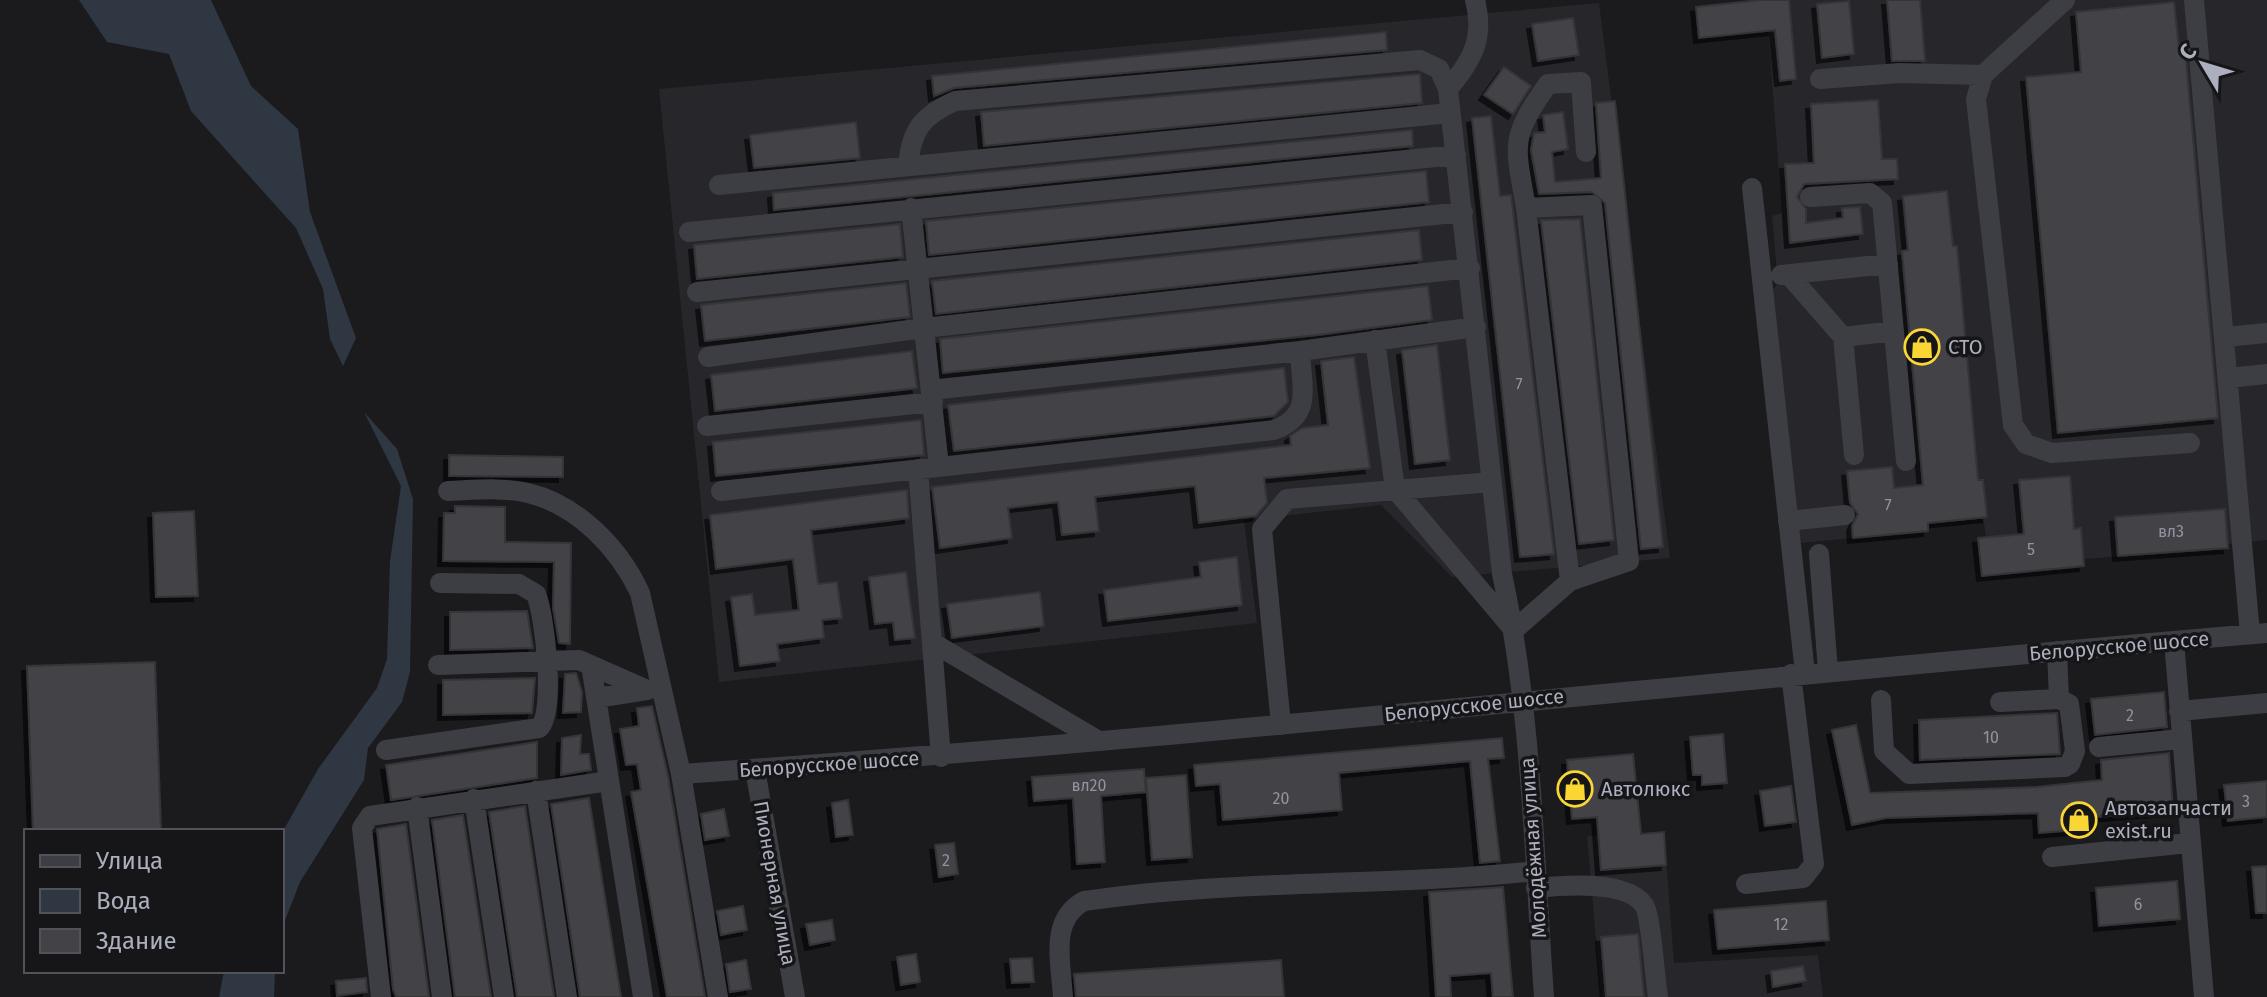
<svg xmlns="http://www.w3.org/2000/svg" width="2267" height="997" viewBox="0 0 2267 997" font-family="'Fira Sans',sans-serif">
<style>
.built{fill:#27262a}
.water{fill:#2f3742}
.building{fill:#424247;stroke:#353439;stroke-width:2;filter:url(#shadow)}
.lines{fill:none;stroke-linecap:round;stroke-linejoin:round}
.minor{stroke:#3d3d44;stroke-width:20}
.labels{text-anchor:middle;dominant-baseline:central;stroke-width:7;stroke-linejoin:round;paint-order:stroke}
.number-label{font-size:16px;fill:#9294a0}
.poi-label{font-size:20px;fill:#acafbd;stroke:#161518;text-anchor:start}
.street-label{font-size:20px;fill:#acafbd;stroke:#161518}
</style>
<defs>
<filter id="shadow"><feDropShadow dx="-5" dy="5" stdDeviation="0" flood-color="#0009"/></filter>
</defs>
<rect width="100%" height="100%" fill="#1b1a1d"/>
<!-- built -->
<path class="built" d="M1766 0H2267V540L2228 544 2227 548 2084 559V566L1982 576 1978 538 1986 537 1983 517 1928 523V531L1800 543 1772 291 1778 283 1772 216 1782 213Z
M1599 3 1670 558 1452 577 1381 505 1244 520 1257 623 719 682 659 89Z
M1664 832 1674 963 1818 955 1823 997H1601L1587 836Z"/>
<!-- water -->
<path class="water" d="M79 0H211L251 86 298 129 310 212 356 338 343 366 330 339 323 289 296 228 191 111 169 54 107 42Z
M364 412 397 449 413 499 410 672 402 702 368 748 364 780 300 882 282 928V833L318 769 377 688 387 659 390 561 401 486Z
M224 971H275L274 997H219Z"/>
<!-- building -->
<path class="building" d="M1761 0H1789L1796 79 1780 81 1775 30 1699 38 1696 7Z
M1887 0H1920L1925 61H1892Z
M1849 1 1854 54 1822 58 1817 4Z
M2174 2 2179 49H2185L2218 418 2058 433 2026 77 2081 72 2076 12Z
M1573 18 1579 55 1538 61 1532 24Z
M1386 32 1387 50 954 88 934 96 932 76Z
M1504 67 1531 86 1513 114 1484 95Z
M1420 74 1422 103 984 146 981 112Z
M1878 100 1882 159H1897L1898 179 1804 184 1797 197 1806 209V223L1843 218 1842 208 1860 207 1863 234 1790 243 1785 164 1814 163 1811 104Z
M1615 101 1663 547 1641 549 1605 203 1592 192 1539 194 1531 150 1534 133 1545 132 1543 115 1563 112 1568 149 1552 152 1555 182 1601 178 1596 103Z
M1491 116 1500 196 1511 195 1513 212 1554 554 1520 557 1472 118Z
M856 122 860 158 754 168 750 135Z
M1412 130 1413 146 774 210 773 193Z
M1426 171 1429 202 929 255 926 221Z
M1947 191 1953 246H1957L1978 480H1983L1987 517 1928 523V531L1853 538 1852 526 1858 514 1850 503 1847 471 1892 467 1894 488 1923 485 1902 251 1908 250 1903 196Z
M1580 219 1614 540 1579 544 1541 220Z
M900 224 903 257 697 279 694 245Z
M1419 230 1422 260 936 314 932 281Z
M906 283 910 317 705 341 701 305Z
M1428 286 1432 320 1318 335 943 373 940 339Z
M1437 345 1450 460 1415 464 1402 350Z
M912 351 917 388 715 411 711 375Z
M1354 357 1370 468 1264 478 1267 503 1256 516 1199 523 1195 486 1095 497 1099 531 1062 535 1058 502 1008 508 1012 538 940 548 932 487 1291 445 1290 436 1302 428 1328 425 1321 361Z
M1284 368 1288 402 1274 416 954 451 948 405Z
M921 420 924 455 716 476 713 442Z
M449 455 563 457V477L449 476Z
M2070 476 2074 529 2081 528 2084 566 1982 576 1978 538 2024 534 2019 480Z
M907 490 909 518 811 530 818 584 837 582 842 618 822 620 824 638 777 644 780 661 740 666 731 597 752 594 755 615 799 610 793 559 716 569 710 515Z
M455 506 505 507V542L571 543 570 644 559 643 553 608 554 562 443 561 444 513H455Z
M2225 509 2228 548 2118 556 2115 517Z
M194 511 198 596 156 597 153 513Z
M1237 557 1242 605 1108 621 1104 590 1201 577 1199 562Z
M906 572 915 638 895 640 893 622 875 624 869 577Z
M1040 592 1044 626 952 638 947 604Z
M527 611 533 648 450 650V612Z
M155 662 161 831H33L27 666Z
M576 673 582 692 581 712 563 713 565 674Z
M535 678 532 713 443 715V680Z
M2164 692 2167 727 2095 735 2091 699Z
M652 706 668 776 705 997H667L631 792 641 790 637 764 626 765 620 729 639 726 637 708Z
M2057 713 2060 754 1920 760 1919 720Z
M1856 725 1870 793 2036 787 2102 780 2101 760 2169 753 2173 811 2094 817 2095 825H2088L2089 829 2039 833 2038 813 1886 818 1852 825 1832 730Z
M1723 734 1727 783 1702 785V775H1693L1690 737Z
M581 735 580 754H589L591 770 561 775 562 738Z
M1502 738 1504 758 1488 759 1500 861 1480 863 1470 761 1339 773 1342 810 1223 820 1220 784 1196 786 1194 765Z
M537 742V778L391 800 386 765Z
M1633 754 1641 834 1664 832 1666 865 1601 870 1597 817 1572 819 1567 760Z
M1144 769 1146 792 1101 796 1105 862 1077 864 1073 798 1034 801 1032 777Z
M1186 775 1192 857 1152 860 1146 778Z
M2267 781V817L2228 821 2224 785Z
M1791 786 1796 822 1765 826 1760 791Z
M589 798 621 997H580L551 804Z
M848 800 853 835 836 837 832 803Z
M525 806 554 997H517L489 812Z
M724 809 729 836 705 840 701 814Z
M463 815 491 997H455L432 820Z
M406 824 429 997H396L393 989 377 829Z
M954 843 958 874 939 877 935 845Z
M2267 866V913H2256L2252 867Z
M2177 881 2180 919 2099 926 2096 888Z
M1503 887 1513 997H1493L1491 973 1450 976 1451 997H1436L1429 892Z
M1826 901 1829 940 1718 949 1714 910Z
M743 906 747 930 721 935 717 911Z
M832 920 835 940 810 945 806 924Z
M1638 934 1644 997H1606L1601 937Z
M916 954 920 982 901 985 897 957Z
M1032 958 1034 982 1012 983 1010 959Z
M746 960 751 989 730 992 726 964Z
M1281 960 1284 997H1076L1074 974Z
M1803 966 1806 981 1773 987 1771 971Z
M366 978 367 992 337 996 336 981Z"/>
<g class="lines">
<!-- minor -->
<path class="minor" d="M2065 0 1983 75 1976 99 2013 425 2026 444 2052 453 2190 443
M2194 0 2250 634
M1820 79 1900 73 1983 75
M1448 89C1472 61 1485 38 1475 0
M908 166C911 130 922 116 955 101L1420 60 1439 69 1448 89 1502 574C1532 712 1534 856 1544 997
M719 185 1450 113
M1752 188 1805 673
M1810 197 1870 193 1882 203 1906 461
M911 208 939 467
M1526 208 1592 205 1629 561 1570 581
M689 232 1456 155
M1781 275 1888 264
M1789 275 1843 337 1854 455
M697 292 1463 212
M1843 337 1894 331
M2225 337 2267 333
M1375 340 1395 489 1514 630 1570 581 1526 208C1515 144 1509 139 1548 84L1581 82 1586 152
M708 357 924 328 1470 268
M2228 378 2267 374
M931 390 1300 351 1476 327
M707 426 933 402
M918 469 941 757
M448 491C475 490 502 487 528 493 578 505 619 548 640 593L681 774 718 997
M721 491 1274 430C1314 415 1301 386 1300 351
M1788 521 1845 515
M1819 554 1828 671
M2174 641 2204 997
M935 644 1099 741
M2057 651 2059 699
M438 665 579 660 647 690
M591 665 643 997
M596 698 647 690
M1881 700 1884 751 1909 774 2065 767 2070 764 2075 751 2069 704 2059 699 2000 702
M2179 711 2267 703
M1281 725 1262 529 1287 499 1492 482
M2099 747 2181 739
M386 750 539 728C556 714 545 615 536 594L519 584 440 583
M755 769 795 997
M681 774C1210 738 1738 677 2267 633
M536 791 567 997
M474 799 504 997
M417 807 442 997
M2052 857 2189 843
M1746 884 1803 878 1814 864 1791 674
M1536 888C1563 885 1627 880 1644 905 1651 915 1655 979 1658 997
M381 997 362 828 370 816 609 781
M1063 997C1061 962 1049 920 1084 901 1234 879 1385 887 1535 871"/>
</g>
<!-- icons -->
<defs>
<symbol id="shop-ring" viewBox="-11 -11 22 22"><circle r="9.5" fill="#161518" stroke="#fad635" stroke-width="1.5"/><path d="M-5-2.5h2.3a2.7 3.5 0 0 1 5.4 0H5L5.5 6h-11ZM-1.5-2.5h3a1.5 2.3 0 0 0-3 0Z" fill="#fad635"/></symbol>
</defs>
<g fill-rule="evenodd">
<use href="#shop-ring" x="1902" y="327" width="40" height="40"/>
<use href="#shop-ring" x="1555" y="769" width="40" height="40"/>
<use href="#shop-ring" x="2059" y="800" width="40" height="40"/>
</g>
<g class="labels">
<!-- number labels -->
<g class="number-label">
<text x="1519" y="384">7</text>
<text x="1888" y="505">7</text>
<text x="2171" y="531">вл3</text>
<text x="2031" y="549">5</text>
<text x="2130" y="715">2</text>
<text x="1991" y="737">10</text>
<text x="1089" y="785">вл20</text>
<text x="1281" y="798">20</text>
<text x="2246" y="801">3</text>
<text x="946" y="860">2</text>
<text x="2138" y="904">6</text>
<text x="1781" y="924">12</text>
</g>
<!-- poi labels -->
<g class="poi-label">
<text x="1948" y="347">СТО</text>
<text x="1601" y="789">Автолюкс</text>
<text x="2105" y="808">Автозапчасти<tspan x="2105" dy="23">exist.ru</tspan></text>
</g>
<!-- street labels -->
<g class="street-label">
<text transform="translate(2119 646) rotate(-5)">Белорусское шоссе</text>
<text transform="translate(1474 705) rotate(-6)">Белорусское шоссе</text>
<text transform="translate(829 764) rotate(-4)">Белорусское шоссе</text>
<text transform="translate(1533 848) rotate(-94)">Молодёжная улица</text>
<text transform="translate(775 883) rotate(80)">Пионерная улица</text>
</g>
</g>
<!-- legend -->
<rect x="24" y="829" width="260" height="144" fill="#161518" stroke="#52535a" stroke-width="2"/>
<rect x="40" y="855" width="40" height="12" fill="#3d3d44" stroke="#52535a" stroke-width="2"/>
<text x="96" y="869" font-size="24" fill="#acafbd">Улица</text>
<rect x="40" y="889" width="40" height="24" fill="#2f3742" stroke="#52535a" stroke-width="2"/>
<text x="96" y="909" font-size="24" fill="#acafbd">Вода</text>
<rect x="40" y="929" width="40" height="24" fill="#424247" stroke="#52535a" stroke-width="2"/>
<text x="96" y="949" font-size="24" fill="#acafbd">Здание</text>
<!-- north arrow -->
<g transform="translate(2203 64) rotate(308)" stroke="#161518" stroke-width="6" paint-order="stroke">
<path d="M0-6L14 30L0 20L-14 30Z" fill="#acafbd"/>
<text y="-12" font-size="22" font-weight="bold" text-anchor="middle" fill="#acafbd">С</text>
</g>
</svg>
